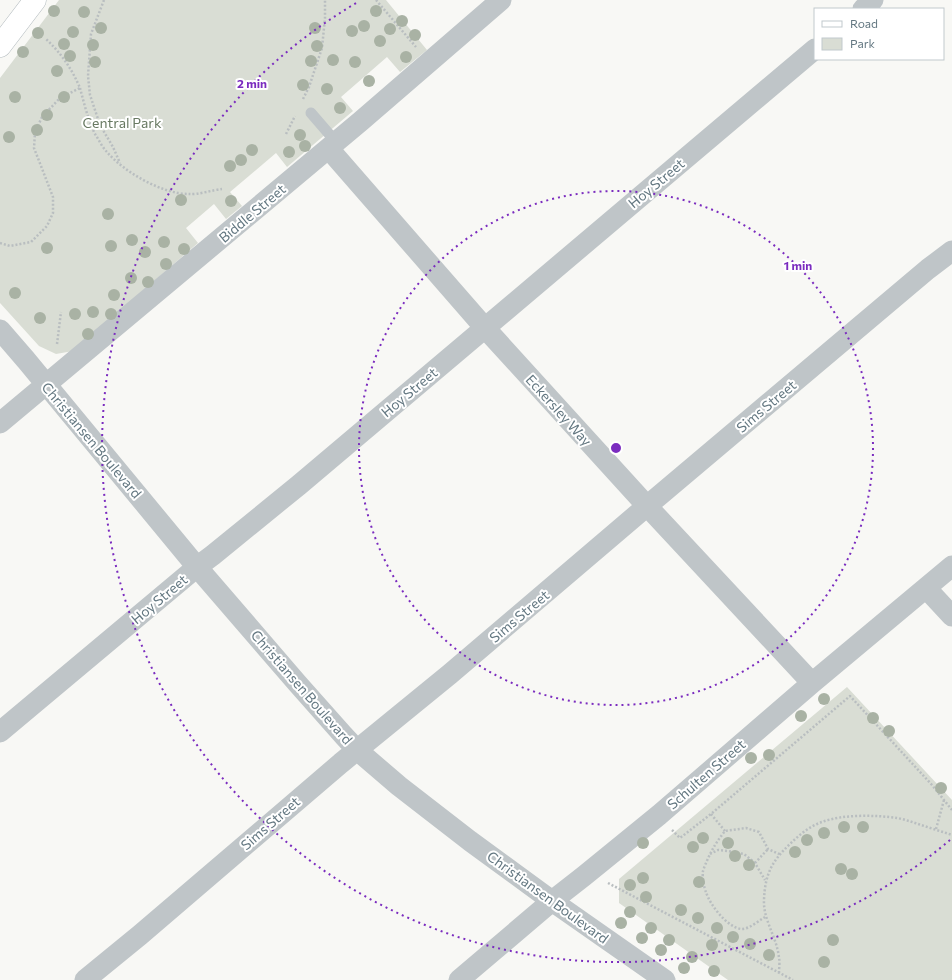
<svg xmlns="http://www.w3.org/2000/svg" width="952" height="980" viewBox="0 0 952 980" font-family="Commissioner,sans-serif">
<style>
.green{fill:#d9ddd4}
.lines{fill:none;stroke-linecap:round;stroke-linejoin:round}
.secondary-casing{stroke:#b1b9bd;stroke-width:23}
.path{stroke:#b9bec0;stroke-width:2.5;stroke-dasharray:2 2;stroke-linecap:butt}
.lane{stroke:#bfc5c8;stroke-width:11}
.street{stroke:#bfc5c8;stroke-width:21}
.secondary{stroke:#fff;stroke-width:22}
.tree{fill:#a9b2a4}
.ring{fill:none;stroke:#7b2cbf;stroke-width:2;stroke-dasharray:2 4}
.labels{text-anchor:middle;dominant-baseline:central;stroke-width:4;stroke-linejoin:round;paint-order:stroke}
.park-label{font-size:14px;fill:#687962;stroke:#fff}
.street-label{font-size:14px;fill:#637781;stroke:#fff}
.centre{fill:#7b2cbf;stroke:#fff;stroke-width:2}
.ring-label{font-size:12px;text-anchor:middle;font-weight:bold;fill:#7b2cbf;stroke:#fff;stroke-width:4;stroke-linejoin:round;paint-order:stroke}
</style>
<rect width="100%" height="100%" fill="#f8f8f5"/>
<!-- green -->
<path class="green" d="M59 0H386L427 50 400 72 387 57 341 97 353 111 287 167 276 153 230 192 242 206 226 219 214 204 186 228 198 243 73 351 56 354 39 346 0 303V78Z
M847 687 952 800V980H728L619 903V879Z"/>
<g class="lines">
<defs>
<path id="secondary" d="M0 46 35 0"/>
</defs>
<!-- secondary casing -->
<use href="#secondary" class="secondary-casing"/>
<!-- path -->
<path class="path" d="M104 0 91 34 88 76 90 95 100 125 113 147 120 163
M376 0 416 47
M80 88C84 103 88 120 95 134 99 140 102 147 107 152 124 172 162 194 189 194 197 195 213 190 222 189
M303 99 309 87 322 48 325 18V0
M286 134 295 116
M0 243 10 246 31 242 47 226 53 213V197L34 148 35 132 42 117 60 98 80 88C72 69 61 53 46 39
M57 344 61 312
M711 814 725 831
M936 829 944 800
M672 830 680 838 711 814 850 696 932 785 952 810
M710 854 718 850 728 851 744 854 755 863 765 880
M755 863 768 849
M608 883 793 980
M765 917C758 921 750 929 741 929 727 927 710 905 706 892 704 888 702 876 703 871 704 868 705 865 706 863 711 851 717 841 725 831L746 828 759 832 768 849 779 854
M779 973C779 968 780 962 779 958 777 937 763 920 764 900 765 874 772 861 790 844 799 835 810 826 822 822 843 814 876 815 897 818 903 819 909 821 915 823 927 827 940 831 952 835"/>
<!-- lane -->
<path class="lane" d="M311 113 336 142"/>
<!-- street -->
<path class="street" d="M863 9 873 0
M329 149 485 328 647 506 812 683
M0 330 26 360 197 567 297 683 344 736 357 750 399 786 470 841 552 901 665 980
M0 423 361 121 501 0
M926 588 952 616
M0 732 197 567 213 555 299 485 815 49
M85 980 140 935 341 763 450 674 647 506 928 269 952 251
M459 980 552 901 584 876 659 815 812 683 952 566"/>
<!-- secondary -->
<use href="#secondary" class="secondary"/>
</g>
<!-- trees -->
<g class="tree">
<circle cx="54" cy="11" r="6"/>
<circle cx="376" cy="11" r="6"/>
<circle cx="84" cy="12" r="6"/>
<circle cx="402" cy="21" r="6"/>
<circle cx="364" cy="26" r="6"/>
<circle cx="101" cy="28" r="6"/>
<circle cx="315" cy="28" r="6"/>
<circle cx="390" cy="29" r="6"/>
<circle cx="352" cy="31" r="6"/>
<circle cx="73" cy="32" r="6"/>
<circle cx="38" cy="33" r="6"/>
<circle cx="415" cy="35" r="6"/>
<circle cx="380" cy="41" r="6"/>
<circle cx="64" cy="44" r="6"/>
<circle cx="93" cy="45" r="6"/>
<circle cx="317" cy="46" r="6"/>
<circle cx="23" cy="52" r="6"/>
<circle cx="70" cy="56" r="6"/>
<circle cx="406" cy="57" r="6"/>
<circle cx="333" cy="60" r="6"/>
<circle cx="311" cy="61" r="6"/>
<circle cx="95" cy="62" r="6"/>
<circle cx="355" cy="62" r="6"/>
<circle cx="57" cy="71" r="6"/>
<circle cx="369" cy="81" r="6"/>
<circle cx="303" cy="85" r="6"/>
<circle cx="327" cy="89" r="6"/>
<circle cx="15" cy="97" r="6"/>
<circle cx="64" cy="97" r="6"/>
<circle cx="340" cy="108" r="6"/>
<circle cx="47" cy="115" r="6"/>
<circle cx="37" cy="130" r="6"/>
<circle cx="300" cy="135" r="6"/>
<circle cx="9" cy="137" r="6"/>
<circle cx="305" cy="146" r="6"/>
<circle cx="252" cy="150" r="6"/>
<circle cx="289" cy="152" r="6"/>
<circle cx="241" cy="160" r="6"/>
<circle cx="230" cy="166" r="6"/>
<circle cx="181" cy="200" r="6"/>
<circle cx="231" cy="201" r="6"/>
<circle cx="108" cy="214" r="6"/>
<circle cx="132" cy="240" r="6"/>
<circle cx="164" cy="242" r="6"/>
<circle cx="111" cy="246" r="6"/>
<circle cx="47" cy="248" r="6"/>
<circle cx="184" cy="249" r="6"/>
<circle cx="145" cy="252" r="6"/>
<circle cx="166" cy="264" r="6"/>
<circle cx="131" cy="278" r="6"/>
<circle cx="148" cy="282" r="6"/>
<circle cx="15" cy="293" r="6"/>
<circle cx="114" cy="295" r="6"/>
<circle cx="93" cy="312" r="6"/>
<circle cx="75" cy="314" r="6"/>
<circle cx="111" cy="314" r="6"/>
<circle cx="40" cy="318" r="6"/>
<circle cx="88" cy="334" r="6"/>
<circle cx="824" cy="699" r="6"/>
<circle cx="801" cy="716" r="6"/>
<circle cx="873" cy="718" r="6"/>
<circle cx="889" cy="731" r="6"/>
<circle cx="769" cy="755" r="6"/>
<circle cx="751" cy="758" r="6"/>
<circle cx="941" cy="788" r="6"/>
<circle cx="844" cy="827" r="6"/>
<circle cx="863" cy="827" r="6"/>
<circle cx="824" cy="833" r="6"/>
<circle cx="703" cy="838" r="6"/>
<circle cx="807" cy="840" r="6"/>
<circle cx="643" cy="843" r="6"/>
<circle cx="728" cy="843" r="6"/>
<circle cx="693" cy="847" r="6"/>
<circle cx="795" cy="852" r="6"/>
<circle cx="735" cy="856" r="6"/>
<circle cx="749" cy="865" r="6"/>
<circle cx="841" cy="869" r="6"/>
<circle cx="852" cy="874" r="6"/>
<circle cx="643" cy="878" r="6"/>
<circle cx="699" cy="882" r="6"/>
<circle cx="630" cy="885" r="6"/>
<circle cx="646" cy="897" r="6"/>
<circle cx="681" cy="910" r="6"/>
<circle cx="630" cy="912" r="6"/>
<circle cx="698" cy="918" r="6"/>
<circle cx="621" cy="923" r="6"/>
<circle cx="651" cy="928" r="6"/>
<circle cx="717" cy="928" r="6"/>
<circle cx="733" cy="937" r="6"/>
<circle cx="642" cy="938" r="6"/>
<circle cx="669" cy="940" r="6"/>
<circle cx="833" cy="940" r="6"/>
<circle cx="750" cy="944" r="6"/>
<circle cx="712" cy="945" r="6"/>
<circle cx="661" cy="950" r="6"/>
<circle cx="769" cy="955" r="6"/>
<circle cx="692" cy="957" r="6"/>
<circle cx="824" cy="962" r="6"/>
<circle cx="684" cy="968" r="6"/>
<circle cx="714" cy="971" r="6"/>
</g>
<!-- distance rings -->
<g class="ring">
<circle cx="616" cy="448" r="257"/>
<path d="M950 840A515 515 0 1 1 358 2"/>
</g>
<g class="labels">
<!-- park labels -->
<g class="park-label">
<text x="122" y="122">Central Park</text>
</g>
<!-- street labels -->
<g class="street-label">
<text transform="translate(656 183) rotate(-40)">Hoy Street</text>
<text transform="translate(252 213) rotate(-40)">Biddle Street</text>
<text transform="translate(409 392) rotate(-40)">Hoy Street</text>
<text transform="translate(766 406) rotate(-40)">Sims Street</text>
<text transform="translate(559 410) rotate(48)">Eckersley Way</text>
<text transform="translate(92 440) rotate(50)">Christiansen Boulevard</text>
<text transform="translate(159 599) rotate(-40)">Hoy Street</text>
<text transform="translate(519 616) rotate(-40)">Sims Street</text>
<text transform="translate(302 687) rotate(49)">Christiansen Boulevard</text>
<text transform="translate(706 774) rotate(-41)">Schulten Street</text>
<text transform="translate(270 823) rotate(-41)">Sims Street</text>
<text transform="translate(548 897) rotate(36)">Christiansen Boulevard</text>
</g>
</g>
<circle cx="616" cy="448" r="6" class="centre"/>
<g class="ring-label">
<text x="252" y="88">2 min</text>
<text x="798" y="270">1 min</text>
</g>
<!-- legend -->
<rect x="814" y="8" width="130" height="52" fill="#ffffff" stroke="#c1c9cd"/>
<rect x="822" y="21" width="20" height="6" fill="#ffffff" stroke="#c1c9cd"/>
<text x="850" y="28" font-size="12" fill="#637781">Road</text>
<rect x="822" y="38" width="20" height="12" fill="#d9ddd4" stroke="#c1c9cd"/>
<text x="850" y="48" font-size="12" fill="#637781">Park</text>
</svg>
